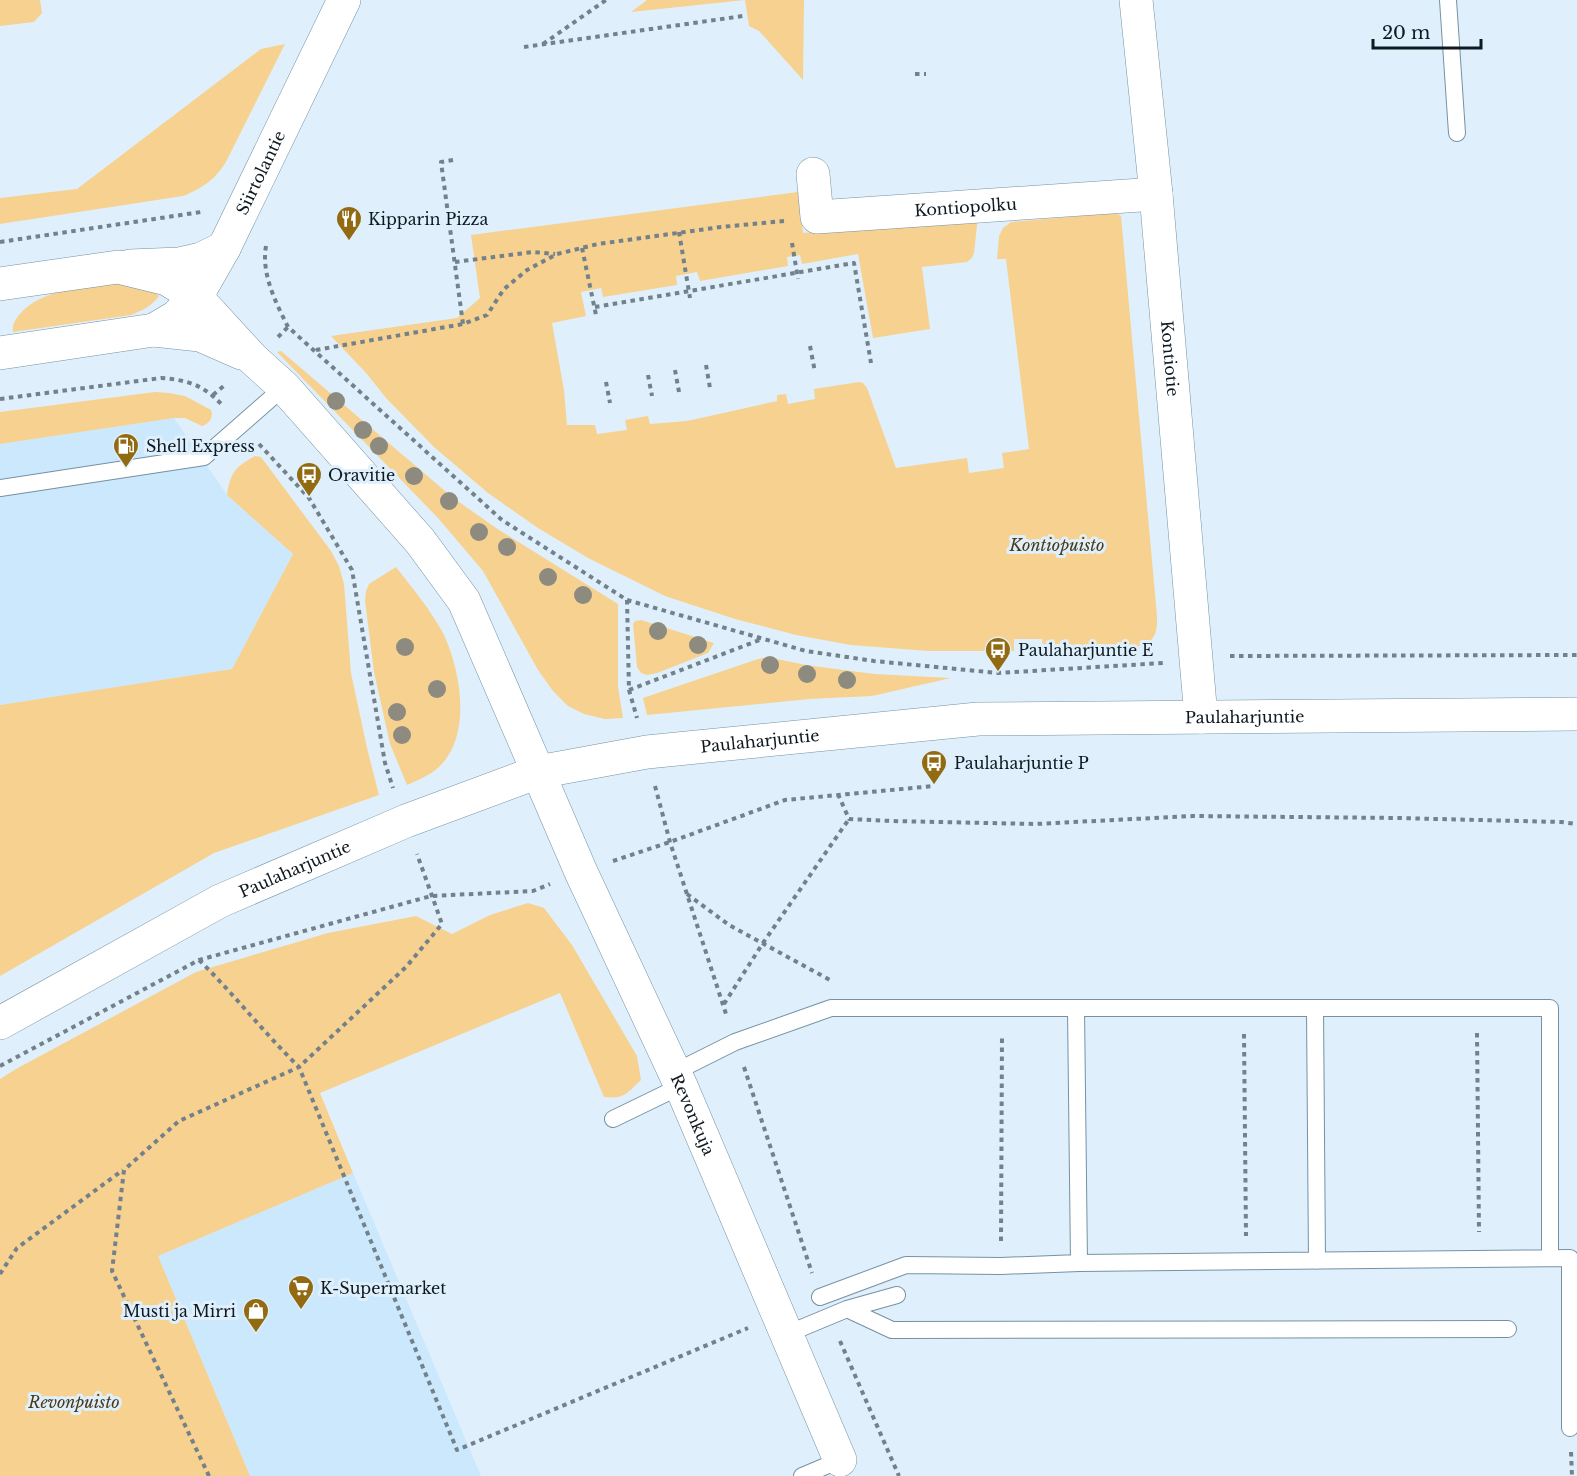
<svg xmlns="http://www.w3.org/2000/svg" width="1577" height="1476" viewBox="0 0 1577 1476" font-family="'Libre Baskerville',serif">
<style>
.built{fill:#cbe8fc}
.green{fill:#f7d18f}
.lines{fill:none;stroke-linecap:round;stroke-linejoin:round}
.lane-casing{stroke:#7591a3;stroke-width:18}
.street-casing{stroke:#7591a3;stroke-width:34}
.secondary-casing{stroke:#7591a3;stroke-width:34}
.path{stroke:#73818a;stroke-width:4;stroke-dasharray:4.5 4.5;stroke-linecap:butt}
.lane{stroke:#fff;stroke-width:16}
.street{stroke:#fff;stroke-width:33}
.secondary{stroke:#fff;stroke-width:33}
.tree{fill:#8d8b7f}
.labels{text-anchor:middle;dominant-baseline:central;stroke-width:6;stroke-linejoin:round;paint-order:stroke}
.street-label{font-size:16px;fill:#0f1920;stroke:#dff0fc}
.poi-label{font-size:16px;fill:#0f1920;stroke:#dff0fc;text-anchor:start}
.park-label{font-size:16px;font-style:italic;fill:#4a3919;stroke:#dff0fc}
</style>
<rect width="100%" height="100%" fill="#dff0fc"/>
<!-- built -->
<path class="built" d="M174 418 227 495 293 554 232 669 0 705V444Z
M353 1173 481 1476H250L158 1256Z"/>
<!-- green -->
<path class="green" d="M0 0H40L42 13 34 22 0 26Z
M647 0H745L631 12Z
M745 0H804L803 80 759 31 749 26Z
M285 44 227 160C216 179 203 188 183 196L0 224V198L77 189 261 49Z
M798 192 803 233 978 216 974 253 972 258 967 262 922 267 930 329 873 338 858 254 802 264 800 255 787 257 788 266 700 281 697 272 676 276 677 285 603 297 601 288 581 292 586 316 552 323 564 390 567 425H595L597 434 627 430 625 420 648 416 650 424 687 421 777 401V395L786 394 788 404 815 399 814 389 859 382 863 383 867 388 896 468 967 458 969 473 1004 468 1002 453 1029 449 1006 259H997L999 236 1003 228 1011 222 1116 213 1121 216 1157 616C1158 638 1152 644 1131 648L1043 650 1042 639H1014V651H928L851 645 796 635 735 619 665 596 588 558 538 528 488 493 434 447 386 398 367 374 331 336 457 318 480 298 471 235Z
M119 283 153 291 159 296C152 306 143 310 131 315L13 332C12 325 15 320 19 315 43 287 85 288 119 283Z
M281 351 452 497 496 528 618 604V687L623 718 605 719 584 714 568 706 553 691 538 670 483 571 438 518 277 352Z
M155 392 169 393 185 396 211 410C214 418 209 424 202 426L185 418H174L0 444V412Z
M255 456 261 457 331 551 339 566 344 584 351 673 367 748 379 795 214 853 0 976V705L232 669 293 554 227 495C230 473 235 467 255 456Z
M396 567C413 589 431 610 444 635 461 672 472 736 439 767 429 776 418 780 407 785L390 744 374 672 365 601 366 591 369 584Z
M641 620 714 643 708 653 657 673 647 675 641 673 637 667 633 624 635 621Z
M767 657 806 665 874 674 951 678 872 696 809 699 647 715 643 698 758 659Z
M528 903 544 908 572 945 637 1056 641 1080C626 1094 625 1099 604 1097L560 993 320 1093 353 1173 158 1256 250 1476H0V1079L16 1069 196 972 328 933 416 916 452 934 490 915Z"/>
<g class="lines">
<defs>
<path id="lane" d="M1448 0 1457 133
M0 488 204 457 284 387
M1076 1008 1079 1263
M1315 1009 1317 1261
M675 1072 735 1042 831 1008H1550V1258
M613 1119 681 1086
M820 1297 906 1265 1001 1266 1079 1263 1570 1258V1428
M847 1309 892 1330 1508 1329
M787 1334 847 1309 897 1295
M802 1476 840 1460"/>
<g id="street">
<path id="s1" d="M1136 0 1156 194 1201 717"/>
<path id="s2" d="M813 174 817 217 1156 194"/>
<path d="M130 266 179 264 201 259 224 248"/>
<path id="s3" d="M154 330 176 317 196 297 224 248 344 0"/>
<path id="s4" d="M538 772 581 872 681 1086 840 1460"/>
</g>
<g id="secondary">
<path d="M0 284 118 267 167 279 196 297 253 359 284 387 420 541 464 601 538 772"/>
<path d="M0 353 154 330 200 335 241 353"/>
<path id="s5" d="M0 1023 220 901 406 821 538 772 647 752 978 719 1577 714"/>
</g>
</defs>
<!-- lane casing -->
<use href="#lane" class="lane-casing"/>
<!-- street casing -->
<use href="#street" class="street-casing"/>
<!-- secondary casing -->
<use href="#secondary" class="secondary-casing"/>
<!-- path -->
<path class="path" d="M543 44 606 0
M524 47 743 16
M915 74H926
M453 160 441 162 463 324
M679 232 690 298
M0 242 201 212
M792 243 798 279
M266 246C261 274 276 303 288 327L502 520 627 600 806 651 874 661 998 673 1163 663
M582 248 596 315
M455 262 533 252 555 254
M595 307 854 263 871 363
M278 337 288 327
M810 346 815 372
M316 350 463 324 487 315 504 289 527 270 557 254 598 244 721 227 784 221
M706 365 710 388
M675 370 679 392
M648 375 652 396
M606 382 610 403
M213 395 226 384
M0 399 161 378C188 380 204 385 223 406
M259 444 309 498 352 570 385 763 393 788
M627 600 629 690 637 718
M1230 656 1577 655
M629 690 762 639
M655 786 670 842 727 1017
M838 794 849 819 892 821 1035 824 1193 816 1397 818 1561 822 1577 824
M613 861 670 842 785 800 934 786
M687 894 729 925 830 980
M199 960C234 994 264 1033 299 1067L457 1450 748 1328
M724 1004 763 943 849 819
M1477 1033 1479 1232
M1244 1034 1246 1236
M0 1066 199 960 431 896 533 891 550 884
M744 1067 812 1273
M1001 1241 1002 1035
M0 1274 17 1248 123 1170
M840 1341 899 1476
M1571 1452 1572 1476
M209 1476 112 1271 124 1170 179 1121 299 1067 406 967 442 924 417 854"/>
<!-- lane -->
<use href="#lane" class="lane"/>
<!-- street -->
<use href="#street" class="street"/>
<!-- secondary -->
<use href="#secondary" class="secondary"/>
</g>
<!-- trees -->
<g class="tree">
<circle cx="336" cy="401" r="9"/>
<circle cx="363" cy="430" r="9"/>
<circle cx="379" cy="446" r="9"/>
<circle cx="414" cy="476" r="9"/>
<circle cx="449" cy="501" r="9"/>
<circle cx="479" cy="532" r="9"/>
<circle cx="507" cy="547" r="9"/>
<circle cx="548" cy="577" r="9"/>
<circle cx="583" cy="595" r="9"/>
<circle cx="658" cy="631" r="9"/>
<circle cx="698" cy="645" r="9"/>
<circle cx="405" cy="647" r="9"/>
<circle cx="770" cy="665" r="9"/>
<circle cx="807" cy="674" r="9"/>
<circle cx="847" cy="680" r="9"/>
<circle cx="437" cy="689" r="9"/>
<circle cx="397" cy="712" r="9"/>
<circle cx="402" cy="735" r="9"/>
</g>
<!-- icons -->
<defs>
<symbol id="restaurant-pin" viewBox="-11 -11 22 30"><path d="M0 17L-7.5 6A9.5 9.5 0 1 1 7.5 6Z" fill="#926a12" stroke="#dff0fc"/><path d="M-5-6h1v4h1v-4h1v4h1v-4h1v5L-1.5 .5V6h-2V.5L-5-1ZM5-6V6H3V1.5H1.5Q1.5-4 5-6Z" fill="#fff"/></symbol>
<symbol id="fuel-pin" viewBox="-11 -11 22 30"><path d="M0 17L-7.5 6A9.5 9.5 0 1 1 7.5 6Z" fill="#926a12" stroke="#dff0fc"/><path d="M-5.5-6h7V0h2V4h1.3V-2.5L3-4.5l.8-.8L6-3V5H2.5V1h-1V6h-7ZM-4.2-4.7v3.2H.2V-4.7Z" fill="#fff"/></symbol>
<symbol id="bus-pin" viewBox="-11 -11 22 30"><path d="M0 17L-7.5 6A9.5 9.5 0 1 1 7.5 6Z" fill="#926a12" stroke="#dff0fc"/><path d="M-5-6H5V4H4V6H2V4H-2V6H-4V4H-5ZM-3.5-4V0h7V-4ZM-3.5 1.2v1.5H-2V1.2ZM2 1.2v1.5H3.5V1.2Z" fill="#fff"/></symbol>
<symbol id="supermarket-pin" viewBox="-11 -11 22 30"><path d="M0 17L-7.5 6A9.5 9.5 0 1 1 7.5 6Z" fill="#926a12" stroke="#dff0fc"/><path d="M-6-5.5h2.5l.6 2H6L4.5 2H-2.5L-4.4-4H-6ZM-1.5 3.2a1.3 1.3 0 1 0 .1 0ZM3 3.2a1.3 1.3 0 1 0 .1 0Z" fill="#fff"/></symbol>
<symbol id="shop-pin" viewBox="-11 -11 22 30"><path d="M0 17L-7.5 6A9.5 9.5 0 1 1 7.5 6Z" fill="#926a12" stroke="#dff0fc"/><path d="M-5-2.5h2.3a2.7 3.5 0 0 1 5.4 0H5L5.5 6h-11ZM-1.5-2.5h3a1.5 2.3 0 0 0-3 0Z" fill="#fff"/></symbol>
</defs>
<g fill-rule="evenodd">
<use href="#restaurant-pin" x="334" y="204" width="30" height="40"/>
<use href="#fuel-pin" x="111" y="431" width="30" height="40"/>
<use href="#bus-pin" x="294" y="460" width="30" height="40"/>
<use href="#bus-pin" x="983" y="635" width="30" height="40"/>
<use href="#bus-pin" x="919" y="748" width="30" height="40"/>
<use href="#supermarket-pin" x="286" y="1273" width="30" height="40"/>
<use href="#shop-pin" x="241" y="1296" width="30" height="40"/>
</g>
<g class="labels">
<!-- street labels -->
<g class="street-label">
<text stroke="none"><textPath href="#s3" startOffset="194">Siirtolantie</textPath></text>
<text stroke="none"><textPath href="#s2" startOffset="192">Kontiopolku</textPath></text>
<text stroke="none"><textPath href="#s1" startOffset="360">Kontiotie</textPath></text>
<text stroke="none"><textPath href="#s5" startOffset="1305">Paulaharjuntie</textPath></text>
<text stroke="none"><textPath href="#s5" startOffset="819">Paulaharjuntie</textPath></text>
<text stroke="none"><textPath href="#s5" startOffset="333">Paulaharjuntie</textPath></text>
<text stroke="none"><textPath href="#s4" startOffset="376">Revonkuja</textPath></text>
</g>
<!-- poi labels -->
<g class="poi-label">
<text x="368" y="219">Kipparin Pizza</text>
<text x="146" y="446">Shell Express</text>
<text x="328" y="475">Oravitie</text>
<text x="1018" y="650">Paulaharjuntie E</text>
<text x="954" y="763">Paulaharjuntie P</text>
<text x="320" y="1288">K-Supermarket</text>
<text x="236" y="1311" text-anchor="end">Musti ja Mirri</text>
</g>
<!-- park labels -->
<g class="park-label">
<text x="1057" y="545">Kontiopuisto</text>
<text x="74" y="1402">Revonpuisto</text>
</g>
</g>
<!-- scale -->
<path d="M1373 39v9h108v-9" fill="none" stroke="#0f1920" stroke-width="3"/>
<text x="1382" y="39" font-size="18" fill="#0f1920" stroke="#dff0fc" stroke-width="4.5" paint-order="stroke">20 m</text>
</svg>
